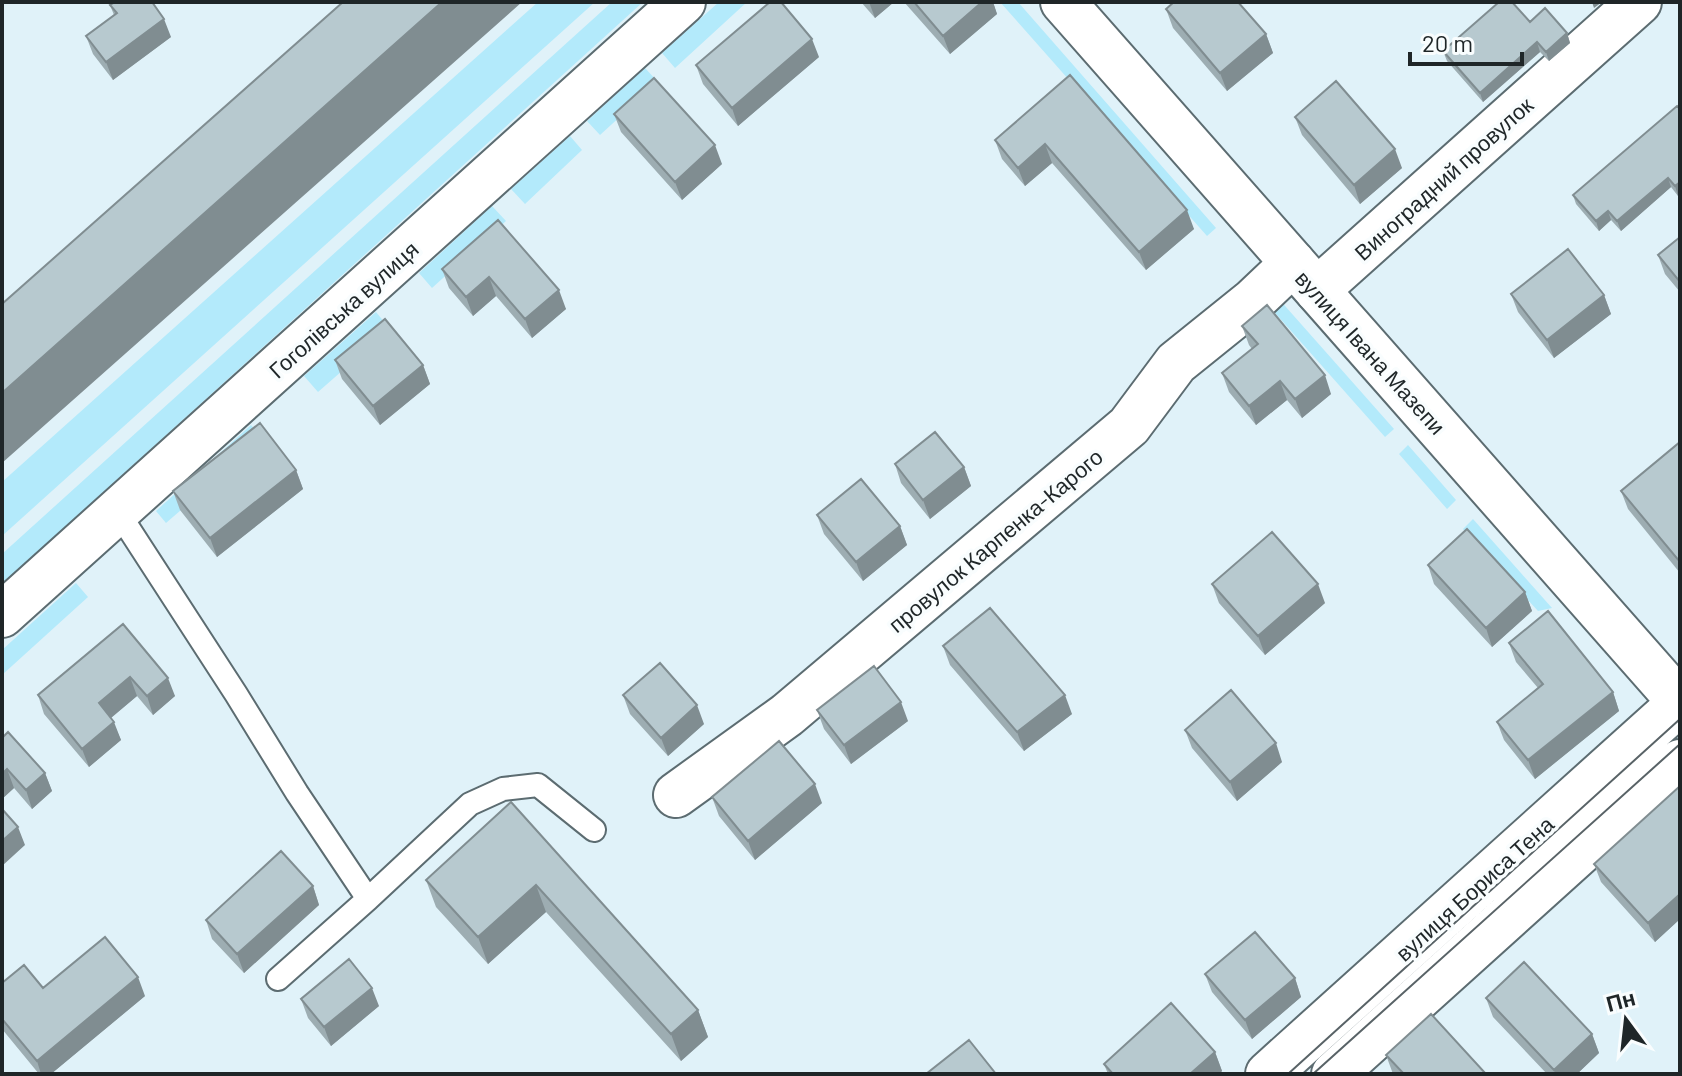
<svg xmlns="http://www.w3.org/2000/svg" width="1682" height="1076" viewBox="0 0 1682 1076" font-family="Barlow,sans-serif">
<style>
.green{fill:#b3eafb}
.lines{fill:none;stroke-linecap:round;stroke-linejoin:round}
.lane-casing{stroke:#5c6c71;stroke-width:26}
.street-casing{stroke:#5c6c71;stroke-width:48}
.secondary-casing{stroke:#5c6c71;stroke-width:48}
.lane{stroke:#fff;stroke-width:22}
.street{stroke:#fff;stroke-width:44}
.secondary{stroke:#fff;stroke-width:44}
.tram{stroke:#596367;stroke-width:2}
.wall{fill:#9dadb2}
.shaded-wall{fill:#808d91}
.building{fill:#b7c9cf;stroke:#808d91;stroke-width:2}
.labels{text-anchor:middle;dominant-baseline:central;stroke-width:7;stroke-linejoin:round;paint-order:stroke}
.street-label{font-size:22px;fill:#1f2628;stroke:#f9fdfe}
</style>
<rect width="100%" height="100%" fill="#e0f2f9"/>
<!-- green -->
<path class="green" d="M538 2H595L2 536V482Z
M612 2H643L2 584V554Z
M719 2H747L675 68 662 53Z
M1000 2H1018L1216 228 1207 236Z
M645 68 658 82 600 135 587 121Z
M570 136 582 150 525 204 511 189Z
M492 206 506 221 432 288 419 273Z
M1278 298 1394 429 1385 437 1269 306Z
M376 312 390 329 318 392 304 376Z
M251 425 263 439 166 523 156 511Z
M1408 445 1456 500 1447 509 1399 454Z
M1473 519 1552 608 1538 611 1463 529Z
M76 583 88 597 2 675V650Z"/>
<g class="lines">
<defs>
<path id="lane" d="M118 512 236 694 297 793 368 899 470 804 503 789 538 785 594 830
M278 979 368 899"/>
<path id="street" d="M1317 290 1639 2
M676 795 787 715 1129 426 1176 363 1253 301 1293 263"/>
<path id="secondary" d="M1063 2 1680 702
M2 615 683 2
M1268 1074 1680 703
M1334 1074 1680 762"/>
</defs>
<!-- lane casing -->
<use href="#lane" class="lane-casing"/>
<!-- street casing -->
<use href="#street" class="street-casing"/>
<!-- secondary casing -->
<use href="#secondary" class="secondary-casing"/>
<!-- lane -->
<use href="#lane" class="lane"/>
<!-- street -->
<use href="#street" class="street"/>
<!-- secondary -->
<use href="#secondary" class="secondary"/>
<!-- tram -->
<path class="tram" d="M1288 1074 1680 719
M1313 1074 1680 744"/>
</g>
<!-- wall -->
<path class="wall" d="M861 2H894L875 18Z
M904 2H993L997 14 950 54Z
M110 5 171 37 113 80 93 54 86 36 114 15Z
M1166 9 1266 34 1273 53 1227 91 1173 28Z
M1530 22 1567 33 1570 43 1549 61 1540 52 1483 102 1447 61 1443 51Z
M819 57 738 126 703 84 696 65Z
M1070 75 1194 229 1146 270 1052 163 1025 186 1002 159 995 140Z
M1680 109V194L1678 196 1671 187 1621 231 1611 220 1599 231 1576 204 1573 195Z
M614 114 722 164 682 200 621 132Z
M1295 117 1402 168 1360 204 1302 135Z
M498 220 566 309 532 338 496 296 473 316 449 288 442 269Z
M1680 237V292L1665 274 1658 255Z
M1511 294 1604 295 1611 314 1554 358 1518 312Z
M1242 326 1331 394 1302 418 1287 400 1256 425 1229 392 1222 373 1252 349 1249 345Z
M335 360 423 365 430 384 380 425 342 379Z
M1680 442V573L1628 509 1621 491Z
M895 464 964 467 971 486 930 519 901 483Z
M296 470 303 489 217 557 180 510 173 491Z
M817 515 900 526 907 545 863 581 824 534Z
M1428 565 1525 592 1532 611 1492 647 1434 584Z
M1212 584 1325 603 1265 655 1219 603Z
M123 624 175 696 153 715 137 696 111 718 121 740 89 767 44 714 38 695Z
M1509 643 1613 692 1619 711 1535 779 1504 740 1497 722 1538 688 1516 662Z
M943 646 1072 714 1024 751 950 665Z
M623 695 704 724 668 756 630 714Z
M817 710 908 721 851 764 824 729Z
M1185 730 1282 762 1237 801 1192 748Z
M2 738 45 773 52 791 32 809 14 788 2 799Z
M1680 786V919L1655 942 1601 882 1594 864Z
M712 797 822 803 755 860 719 816Z
M511 802 698 1010 708 1037 681 1061 546 912 488 964 436 907 426 880Z
M313 886 319 905 244 973 212 939 206 920Z
M1205 974 1295 978 1301 997 1252 1039 1212 992Z
M2 983 43 988 145 996 51 1074H39L2 1029Z
M1486 998 1592 1034 1599 1053 1577 1074H1547L1493 1017Z
M301 999 379 1006 331 1046 308 1018Z
M1215 1052 1222 1071 1219 1074H1108L1104 1064Z
M1386 1055 1486 1074H1393Z"/>
<!-- shaded-wall -->
<path class="shaded-wall" d="M442 2H522L2 463V393Z
M869 2H894L875 18Z
M982 2H993L997 14 950 54 943 36Z
M1592 2H1602L1594 8Z
M164 19 171 37 113 80 106 62Z
M1567 33 1570 43 1549 61 1546 52Z
M1266 34 1273 53 1227 91 1220 73Z
M812 39 819 57 738 126 732 108Z
M1537 42 1540 52 1483 102 1480 93Z
M1045 144 1052 163 1025 186 1018 168Z
M715 145 722 164 682 200 675 182Z
M1395 149 1402 168 1360 204 1354 185Z
M1668 178 1671 187 1621 231 1617 221Z
M1680 182V194L1678 196 1675 186Z
M1187 210 1194 229 1146 270 1139 252Z
M1608 211 1611 220 1599 231 1596 221Z
M489 277 496 296 473 316 466 297Z
M559 290 566 309 532 338 525 319Z
M1604 295 1611 314 1554 358 1547 340Z
M423 365 430 384 380 425 373 406Z
M1325 375 1331 394 1302 418 1295 399Z
M1280 381 1287 400 1256 425 1249 406Z
M964 467 971 486 930 519 923 500Z
M296 470 303 489 217 557 210 538Z
M900 526 907 545 863 581 856 562Z
M1318 584 1325 603 1265 655 1258 636Z
M1525 592 1532 611 1492 647 1486 628Z
M130 677 137 696 106 722 99 703Z
M168 678 175 696 153 715 147 696Z
M1613 692 1619 711 1535 779 1528 760Z
M1065 695 1072 714 1024 751 1017 732Z
M901 702 908 721 851 764 844 745Z
M697 705 704 724 668 756 661 738Z
M114 722 121 740 89 767 82 749Z
M1276 743 1282 762 1237 801 1230 782Z
M7 769 14 788 2 799V774Z
M45 773 52 791 32 809 26 790Z
M815 784 822 803 755 860 748 841Z
M18 827 25 845 2 866V841Z
M536 885 546 912 488 964 478 937Z
M313 886 319 905 244 973 237 954Z
M1680 894V919L1655 942 1648 923Z
M138 977 145 996 51 1074H41L37 1061Z
M1295 978 1301 997 1252 1039 1245 1020Z
M372 988 379 1006 331 1046 324 1027Z
M698 1010 708 1037 681 1061 671 1034Z
M1592 1034 1599 1053 1577 1074H1555L1554 1070Z
M1215 1052 1222 1071 1219 1074H1190Z"/>
<!-- building -->
<path class="building" d="M115 2H152L164 19 106 62 86 36 117 13 110 5Z
M343 2H442L2 393V304Z
M770 2H781L812 39 732 108 696 65Z
M914 2H982L943 36Z
M1174 2H1238L1266 34 1220 73 1166 9Z
M1499 2H1512L1530 22 1545 8 1567 33 1546 52 1537 42 1480 93 1443 51Z
M1070 75 1187 210 1139 252 1045 144 1018 168 995 140Z
M654 78 715 145 675 182 614 114Z
M1336 81 1395 149 1354 185 1295 117Z
M1677 106 1680 109V182L1675 186 1668 178 1617 221 1608 211 1596 221 1573 195Z
M498 220 559 290 525 319 489 277 466 297 442 269Z
M1680 237V282L1658 255Z
M1568 249 1604 295 1547 340 1511 294Z
M1267 305 1325 375 1295 399 1280 381 1249 406 1222 373 1258 344 1242 326Z
M385 319 423 365 373 406 335 360Z
M260 423 296 470 210 538 173 491Z
M935 432 964 467 923 500 895 464Z
M1680 442V562L1621 491Z
M861 479 900 526 856 562 817 515Z
M1467 529 1525 592 1486 628 1428 565Z
M1272 532 1318 584 1258 636 1212 584Z
M990 608 1065 695 1017 732 943 646Z
M1548 611 1613 692 1528 760 1497 722 1543 684 1509 643Z
M123 624 168 678 147 696 130 677 99 703 114 722 82 749 38 695Z
M660 663 697 705 661 738 623 695Z
M874 666 901 702 844 745 817 710Z
M1231 690 1276 743 1230 782 1185 730Z
M8 732 45 773 26 790 7 769 2 774V738Z
M779 741 815 784 748 841 712 797Z
M1680 786V894L1648 923 1594 864Z
M511 802 698 1010 671 1034 536 885 478 937 426 880Z
M2 809 18 827 2 841Z
M281 851 313 886 237 954 206 920Z
M1255 932 1295 978 1245 1020 1205 974Z
M105 937 138 977 37 1061 2 1019V983L24 965 43 988Z
M349 959 372 988 324 1027 301 999Z
M1524 962 1592 1034 1554 1070 1486 998Z
M1171 1003 1215 1052 1190 1074H1113L1104 1064Z
M1431 1014 1486 1074H1404L1386 1055Z
M969 1040 996 1074H926Z"/>
<g class="labels">
<!-- street labels -->
<g class="street-label">
<text transform="translate(1443 178) rotate(-42)">Виноградний провулок</text>
<text transform="translate(343 309) rotate(-42)">Гоголівська вулиця</text>
<text transform="translate(1371 352) rotate(48)">вулиця Івана Мазепи</text>
<text transform="translate(995 540) rotate(-40)">провулок Карпенка-Карого</text>
<text transform="translate(1474 888) rotate(-42)">вулиця Бориса Тена</text>
</g>
</g>
<!-- border -->
<rect width="1682" height="1076" fill="none" stroke="#1f2628" stroke-width="8"/>
<!-- north arrow -->
<g transform="translate(1626 1020) rotate(345)" stroke="#f9fdfe" stroke-width="6" paint-order="stroke">
<path d="M0-6L14 30L0 20L-14 30Z" fill="#1f2628"/>
<text y="-12" font-size="22" font-weight="bold" text-anchor="middle" fill="#1f2628">Пн</text>
</g>
<!-- scale -->
<path d="M1410 52v12h112v-12" fill="none" stroke="#1f2628" stroke-width="4"/>
<text x="1422" y="52" font-size="24" fill="#1f2628" stroke="#f9fdfe" stroke-width="6" paint-order="stroke">20 m</text>
</svg>
